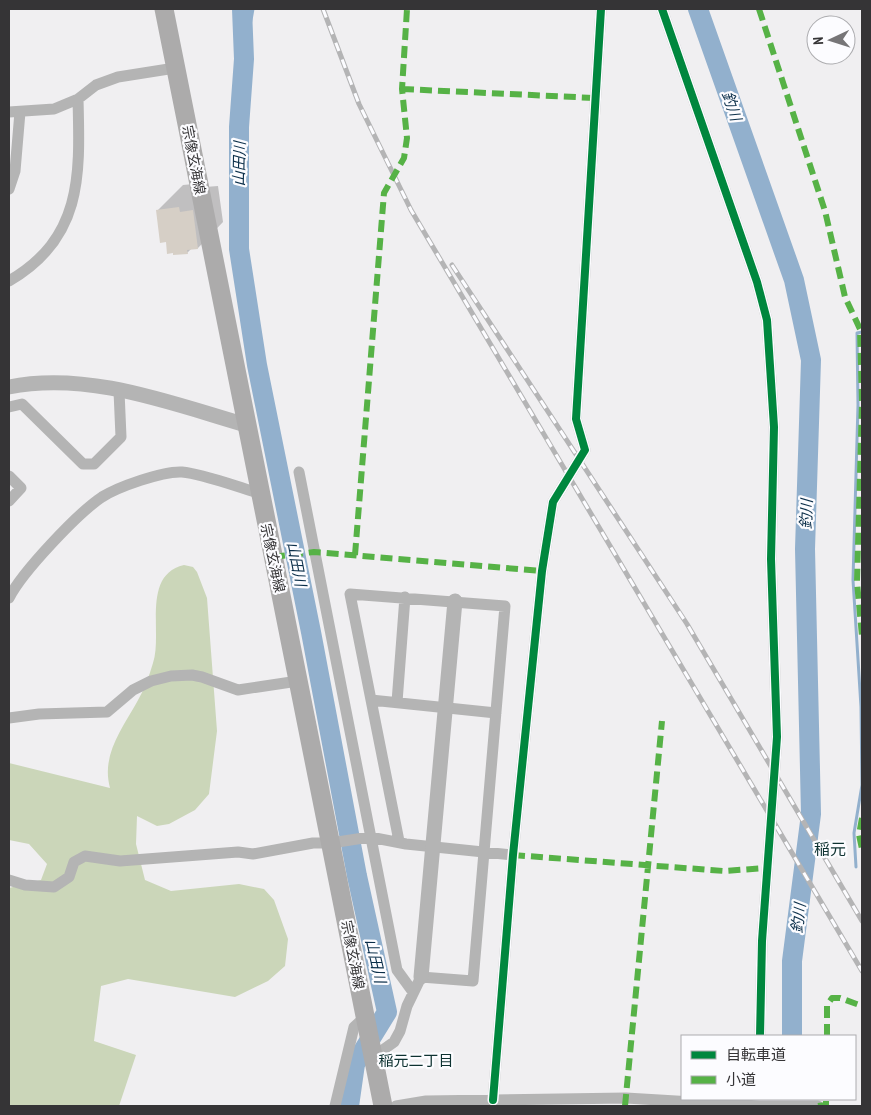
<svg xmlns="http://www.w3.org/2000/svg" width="871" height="1115" viewBox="0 0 871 1115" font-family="'PT Sans Narrow','Noto Sans JP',sans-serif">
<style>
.forest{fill:#cbd6b9}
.shadow{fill:#0003}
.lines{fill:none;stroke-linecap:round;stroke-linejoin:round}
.stream{stroke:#92b0cd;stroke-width:3}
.river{stroke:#92b0cd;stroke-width:20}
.building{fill:#d6cfc6}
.minor{stroke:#b4b4b4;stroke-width:11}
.tertiary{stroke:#b4b4b4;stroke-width:15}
.primary{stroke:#acabab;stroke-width:19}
.rail-casing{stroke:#b4b4b5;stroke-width:5}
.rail{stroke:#fcfcff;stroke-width:3;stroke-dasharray:9;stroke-linecap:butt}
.quiet{stroke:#56b246;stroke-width:6;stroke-dasharray:12 6;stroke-linecap:butt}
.cycleway-casing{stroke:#fcfcff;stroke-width:11}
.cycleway{stroke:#00873e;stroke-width:8}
.labels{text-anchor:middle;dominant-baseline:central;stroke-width:4.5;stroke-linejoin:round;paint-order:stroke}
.street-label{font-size:14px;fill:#353436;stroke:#fcfcff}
.water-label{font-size:15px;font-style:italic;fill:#0a2e49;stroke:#fcfcff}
.neighbourhood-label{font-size:15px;fill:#0e3231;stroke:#fcfcff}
.quarter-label{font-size:16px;fill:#0e3231;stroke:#fcfcff}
</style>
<rect width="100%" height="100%" fill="#f0eff1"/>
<!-- forest -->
<path class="forest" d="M184 565 193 567 197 572 207 598 217 731 209 794 195 810 169 824 157 826 137 816 136 844 145 880 171 891 239 884 264 889 274 900 288 939 285 966 268 981 235 997 128 979 101 986 94 1041 136 1055 119 1106H9V888L41 880 47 864 29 844 9 840V763L110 788C101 755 122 729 137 702 144 690 149 677 153 663 163 634 141 575 184 565Z"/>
<!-- shadow -->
<path class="shadow" d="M204 183 205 187 218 186 223 222 198 248H192L187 253 158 210 183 185Z"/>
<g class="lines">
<!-- stream -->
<path class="stream" d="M244 59 253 9
M856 867 854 833 862 785 861 707 853 580 858 405 857 333 862 332"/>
<!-- river -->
<path class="river" d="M242 9 244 59 239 127V249L246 294 257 365 311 632 357 876 387 1012 355 1064 349 1106
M698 9 794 280 811 360 805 549 811 814 792 961V1036"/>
</g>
<!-- building -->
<path class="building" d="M179 207 180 212 193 210 198 249 187 250 188 254 173 255V253L167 254 166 242 160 243 156 210Z"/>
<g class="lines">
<!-- minor -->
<path class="minor" d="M662 9 757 282 767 320 774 427 771 559 777 737 762 941 760 1036
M9 112 54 109 78 99 96 85 118 77 175 68
M9 189 15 171 20 112
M9 281C83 238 80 175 78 99
M9 407 22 404 83 464H94L121 437 119 391
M299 472 397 970 413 992
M9 476 21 488 9 501
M9 598C22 572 78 513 102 497 118 487 162 471 182 472 204 474 237 487 259 493
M371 700 496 713
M397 702 405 597
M9 718 39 714 107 712 133 690 151 681 171 676 192 675 202 677 238 690 298 681
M9 880 25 885 54 887 69 877 74 862 85 856 120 861 238 852 253 854 313 843H331L370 837 406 844 513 855
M373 1057 394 1042 400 1031 407 1006 421 977 473 981 505 606 350 594 399 841
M493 1100 513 855 542 571 553 502 585 450 576 419 601 9
M335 1106 354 1027 365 1017
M396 1106 426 1101 626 1098 759 1106H818"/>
<!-- tertiary -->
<path class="tertiary" d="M9 387C88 371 170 403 246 425
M421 977 455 601"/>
<!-- primary -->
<path class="primary" d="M164 9 383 1106"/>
<defs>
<path id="rail" d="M323 9 359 104 411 210 862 971
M452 265 687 624 862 921"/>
</defs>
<!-- rail casing -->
<use href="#rail" class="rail-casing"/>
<!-- rail -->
<use href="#rail" class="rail"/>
<!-- quiet -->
<path class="quiet" d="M759 9 825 211 845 297 860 329 862 402 857 582 862 636
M402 89 595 98
M355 555 384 193 404 158 407 138 402 89 407 9
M273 557 314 552 542 571
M862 818 859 835 862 849
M513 855 724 871 767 868
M827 1036V1005L832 998H840L862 1006
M625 1106 662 721
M818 1106 826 1105V1099"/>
<defs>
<path id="cycleway" d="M662 9 757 282 767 320 774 427 771 559 777 737 762 941 760 1036
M493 1100 513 855 542 571 553 502 585 450 576 419 601 9"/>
</defs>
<!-- cycleway casing -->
<use href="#cycleway" class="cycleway-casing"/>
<!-- cycleway -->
<use href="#cycleway" class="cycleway"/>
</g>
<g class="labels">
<!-- street labels -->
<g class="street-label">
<text transform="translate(194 160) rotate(79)">宗像玄海線</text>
<text transform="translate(273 558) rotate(78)">宗像玄海線</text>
<text transform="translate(353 955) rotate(79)">宗像玄海線</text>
</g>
<!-- water labels -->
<g class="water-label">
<text transform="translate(732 106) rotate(71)">釣川</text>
<text transform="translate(239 164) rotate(-89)">山田川</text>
<text transform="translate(806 514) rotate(-88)">釣川</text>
<text transform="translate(297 564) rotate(79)">山田川</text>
<text transform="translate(798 918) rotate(-83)">釣川</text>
<text transform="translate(376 961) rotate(77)">山田川</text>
</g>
<!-- neighbourhood labels -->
<g class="neighbourhood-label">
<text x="416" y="1060">稲元二丁目</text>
</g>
<!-- quarter labels -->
<g class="quarter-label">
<text x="830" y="849">稲元</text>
</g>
</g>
<!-- border -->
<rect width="871" height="1115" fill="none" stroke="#353436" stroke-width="20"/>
<!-- legend -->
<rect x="681" y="1035" width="175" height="65" fill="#fcfcff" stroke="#acacaf"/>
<rect x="691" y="1051" width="25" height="8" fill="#00873e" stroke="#acacaf"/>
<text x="726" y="1060" font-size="15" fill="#353436">自転車道</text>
<rect x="691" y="1076" width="25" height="8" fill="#56b246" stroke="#acacaf"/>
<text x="726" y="1085" font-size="15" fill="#353436">小道</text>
<!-- north arrow -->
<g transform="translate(831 40) rotate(266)"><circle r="24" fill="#fcfcff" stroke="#acacaf"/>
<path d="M0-4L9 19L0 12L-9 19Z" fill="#767577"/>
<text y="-8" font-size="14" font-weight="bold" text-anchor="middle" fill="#353436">N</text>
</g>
</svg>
